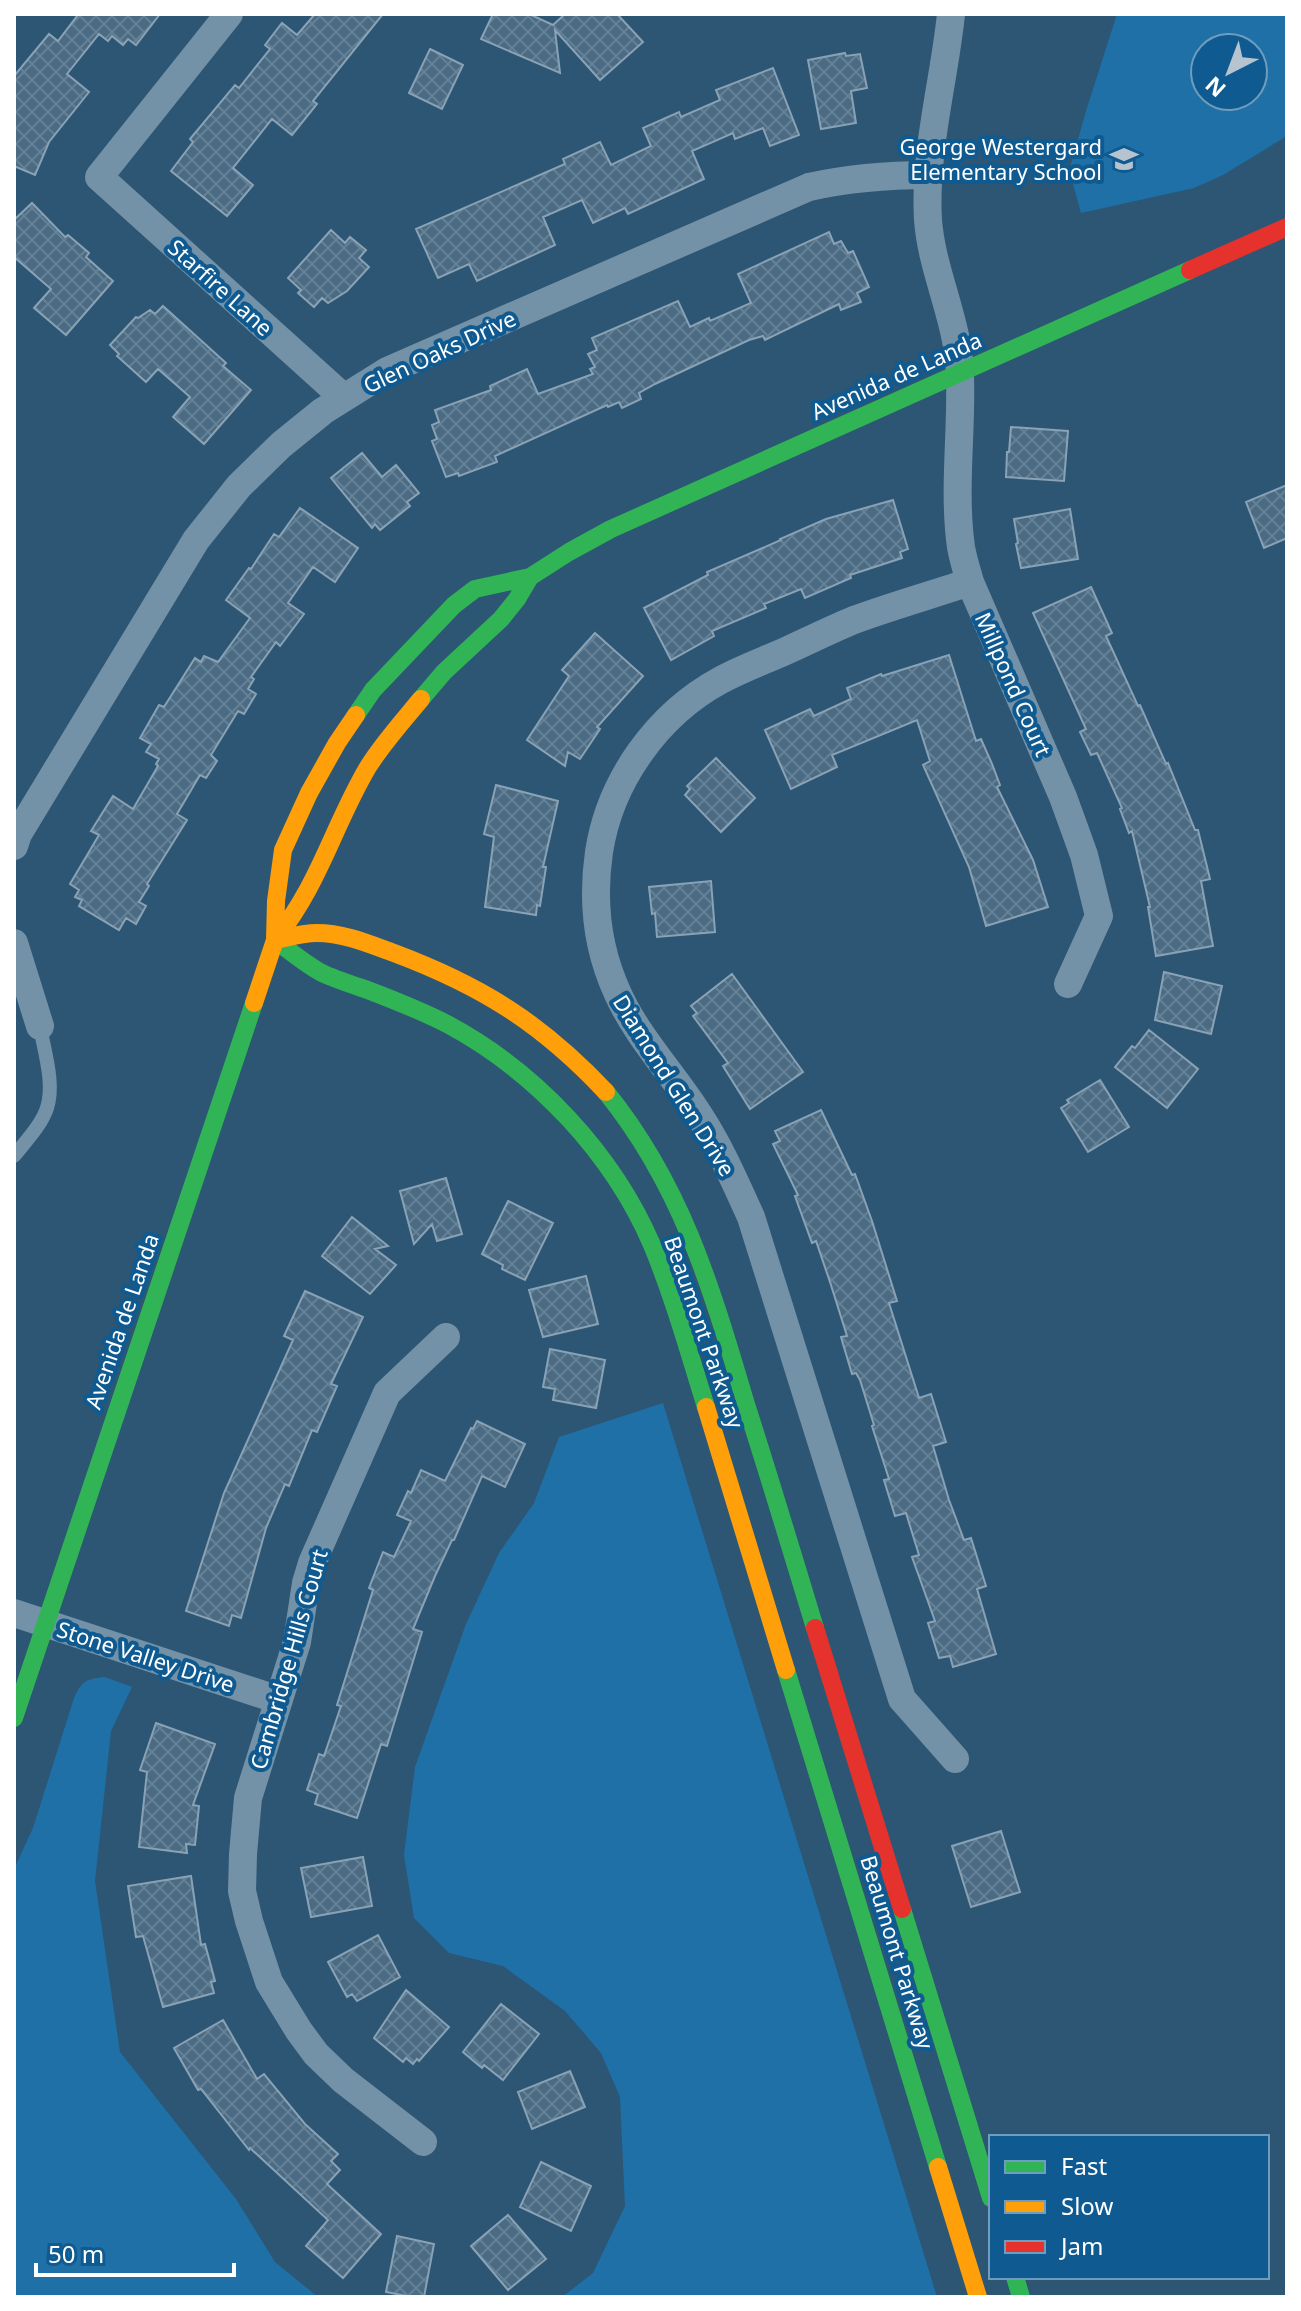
<svg xmlns="http://www.w3.org/2000/svg" width="1301" height="2311" viewBox="0 0 1301 2311" font-family="'Noto Sans',sans-serif">
<style>
.green{fill:#1f70a7;fill-rule:evenodd}
.building{fill:url(#building-cross-hatch);stroke:#89a2b5;stroke-width:2}
.lines{fill:none;stroke-linecap:round;stroke-linejoin:round}
.lane{stroke:#7492a7;stroke-width:14}
.street{stroke:#7492a7;stroke-width:28}
.fast{stroke:#30b455;stroke-width:18}
.slow{stroke:#ff9f0a;stroke-width:18}
.jam{stroke:#e5322d;stroke-width:18}
.labels{text-anchor:middle;dominant-baseline:central;stroke-width:8;stroke-linejoin:round;paint-order:stroke}
.poi-label{font-size:22px;fill:#fff;stroke:#0f5b91;text-anchor:end}
.street-label{font-size:22px;fill:#fff;stroke:#0f5b91}
</style>
<defs>
<pattern id="building-cross-hatch" width="8" height="8" patternUnits="userSpaceOnUse" patternTransform="scale(2)"><rect width="8" height="8" fill="#4a6b83"/><path d="M0 0l8 8M0 8l8-8" fill="none" stroke="#658196"/></pattern>
</defs>
<rect width="100%" height="100%" fill="#2c5674"/>
<!-- green -->
<path class="green" d="M1117 14H1287V136L1223 175 1194 188 1081 213 1073 184 1071 164 1086 111ZM1205 48H1253V96H1205Z
M663 1403 937 2297H562L593 2273 625 2206 620 2097 601 2053 565 2011 503 1966 449 1953 414 1918 404 1855 415 1767 466 1624 499 1553 534 1503 559 1437Z
M105 1677 132 1687 111 1731 95 1881 120 2052 236 2199 275 2262 318 2297H14V1869L33 1828 74 1698C82 1680 87 1679 105 1677Z"/>
<!-- building -->
<path class="building" d="M74 14H160L136 45 128 39 123 45 112 36 108 41 99 34 67 74 89 92 49 142 35 175 14 166V76L49 34 58 41 77 16Z
M315 14H383L313 101 317 104 292 135 272 119 233 168 253 185 227 216 171 171 193 142 190 139 235 85 239 88 270 49 265 45 282 23 297 35Z
M493 14H529L553 25 565 14H617L643 42 600 80 555 30 560 73 481 39Z
M430 49 463 65 442 109 409 93Z
M845 53 846 56 860 54 867 88 851 91 856 123 821 129 808 60Z
M773 68 799 135 770 146 763 128 735 139 733 133 692 151 704 179 628 214 625 208 593 223 582 200 543 217 555 245 477 281 469 264 438 278 416 229 565 164 563 159 600 142 611 165 651 146 643 128 679 112 681 117 720 100 716 90Z
M32 203 65 237 68 235 89 253 86 257 113 281 66 335 34 308 51 289 14 257V220Z
M331 230 345 243 350 237 366 250 359 258 369 267 347 291 328 303 322 298 314 307 298 293 301 290 288 278Z
M829 232 834 244 841 241 848 253 853 251 869 287 857 293 861 302 841 310 839 304 765 340 763 336 749 340 655 384 639 393 641 399 622 408 619 402 608 407 607 405 495 456 497 462 459 476 458 473 446 477 432 441 437 439 432 425 439 422 435 410 491 390 490 386 527 369 538 394 593 374 590 369 595 367 588 354 597 350 592 338 678 301 690 327 709 318 710 321 751 303 738 274Z
M163 306 226 363 223 366 251 390 204 444 173 417 190 397 158 369 146 382 117 356 119 354 110 345 136 317 138 318 150 310 155 314Z
M1011 427 1068 431 1064 481 1006 477 1007 452H1009Z
M362 453 382 477 396 465 419 493 407 502 410 506 380 530 375 524 372 528 331 478Z
M1287 485V538L1264 548 1246 502Z
M893 500 908 549 900 552 902 558 850 575 851 578 805 598 801 589 764 604 766 608 712 631 714 636 671 660 644 608 708 575 707 572 781 540 780 539 826 519Z
M300 508 358 548 335 582 313 567 288 603 304 614 280 646 276 642 251 677 254 679 248 689 256 694 244 714 238 711 211 755 217 761 206 778 200 775 177 814 187 820 147 884 149 886 139 902 146 906 136 924 126 918 119 930 79 906 82 900 75 897 79 890 70 884 99 835 91 831 113 796 133 809 158 766 156 764 159 759 146 752 151 744 140 738 159 705 164 707 195 658 201 662 204 656 218 662 250 618 226 600 249 568 251 569 274 534 279 537Z
M1070 509 1078 559 1021 568 1016 544 1018 543 1014 519Z
M1091 587 1112 633 1106 636 1138 706 1140 705 1166 764 1168 763 1195 830H1198L1210 879 1201 881 1213 946 1156 956 1148 907H1150L1132 831 1129 833 1120 809 1122 808 1097 753 1091 755 1080 732 1086 729 1033 613Z
M595 633 643 676 597 727 600 729 580 759 568 752 565 766 527 740 569 676 562 670Z
M949 655 976 741 981 739 992 764 1000 785 997 787 1033 860 1048 907 986 926 969 867 923 765 930 761 917 720 832 755 837 767 791 789 765 730 810 709 814 716 851 699 847 688 881 674 882 676Z
M716 758 755 798 721 832 685 795 690 789 687 786Z
M496 785 558 801 543 867H546L540 906 537 905 536 915 485 907 494 837 484 834Z
M711 881 715 932 657 937 655 913 652 914 649 887Z
M1164 972 1222 986 1211 1034 1155 1020Z
M732 974 803 1072 750 1109 723 1066 728 1063 693 1016 697 1013 691 1006Z
M1149 1030 1198 1069 1167 1108 1115 1067 1132 1046 1135 1048Z
M1100 1080 1129 1127 1088 1152 1061 1108 1069 1103 1067 1100Z
M821 1110 852 1175 855 1174 872 1221 897 1301 889 1303 919 1398 931 1394 946 1442 933 1446 949 1500 964 1540 971 1538 986 1586 977 1589 996 1654 953 1667 950 1656 939 1658 928 1623 935 1621 912 1557 919 1555 906 1513 895 1516 884 1480 889 1479 872 1426 874 1425 860 1380 856 1373 852 1374 841 1337 847 1336 830 1282 816 1241 812 1243 795 1196 798 1195 773 1144 780 1141 775 1131Z
M446 1178 462 1234 437 1241 432 1224 414 1244 400 1191Z
M508 1201 553 1223 525 1280 502 1269 503 1265 482 1254Z
M352 1217 388 1246 375 1249 396 1265 370 1294 322 1256Z
M586 1276 598 1324 543 1337 529 1290Z
M305 1291 363 1317 331 1384 337 1386 317 1432 312 1430 289 1486 285 1484 266 1528 241 1618 232 1615 229 1626 186 1611 224 1493 293 1340 284 1336Z
M550 1349 605 1360 596 1408 553 1400 555 1389 543 1387Z
M477 1421 525 1444 505 1487 482 1476 454 1540H452L435 1576 413 1629 422 1632 387 1746 381 1744 357 1818 315 1804 318 1794 307 1790 319 1754 324 1756 341 1706 337 1705 373 1590 369 1588 383 1552 394 1557 411 1521 397 1515 408 1491 411 1493 421 1470 445 1481 471 1428 473 1429Z
M156 1723 215 1744 193 1805 199 1806 195 1845 186 1844 187 1853 139 1847 147 1772 140 1770Z
M1001 1831 1020 1892 971 1907 952 1846Z
M363 1857 372 1906 311 1917 301 1868Z
M191 1876 201 1945 205 1944 215 1981 211 1982 214 1993 163 2007 143 1936 136 1937 128 1886Z
M378 1935 400 1977 357 2001 352 1994 347 1997 328 1962Z
M406 1990 449 2027 419 2061 417 2059 413 2064 406 2058 403 2062 374 2038Z
M501 2004 539 2034 503 2080 484 2065 482 2068 463 2052Z
M223 2020 257 2079 264 2074 305 2124 338 2154 331 2161 340 2170 327 2184 381 2234 343 2278 306 2246 328 2220 250 2148 249 2150 201 2089 198 2090 174 2048Z
M570 2071 585 2107 532 2129 518 2092Z
M541 2162 591 2186 571 2231 520 2207Z
M508 2215 546 2259 508 2290 471 2246Z
M397 2236 434 2244 424 2297H412L386 2292Z"/>
<g class="lines">
<!-- lane -->
<path class="lane" d="M14 1156C25 1142 41 1126 47 1108 55 1083 44 1051 40 1026"/>
<!-- street -->
<path class="street" d="M229 14 99 177 343 397
M951 14C944 82 924 151 928 220 932 273 959 322 960 376 962 432 953 490 961 547 963 559 967 571 970 582L1063 797 1084 855 1099 916 1068 984
M14 846 18 834 196 540 239 486 281 445 323 411 387 371 809 187C850 178 886 175 928 175
M14 943 40 1026
M14 1613 279 1700
M955 1759 902 1699 751 1217C735 1182 720 1147 699 1115 673 1074 638 1038 618 994 597 949 592 900 599 852 610 780 658 714 721 680 743 668 766 660 788 650 810 640 832 629 854 620 892 606 931 595 970 582
M423 2142 343 2080 316 2054 299 2031 269 1982 249 1921 242 1891 243 1854 248 1798 297 1642 306 1583 312 1563 387 1393 446 1337"/>
<!-- fast -->
<path class="fast" d="M421 699 444 672 501 619 517 599 530 577 569 552 611 529 1190 270
M356 715 373 690 454 605 475 589 530 577
M275 940C290 951 304 963 320 972 334 979 350 984 365 989 394 1000 422 1011 449 1025 536 1072 613 1154 652 1245 674 1298 689 1353 706 1407
M606 1092C682 1186 711 1287 745 1401 769 1476 792 1552 815 1628
M786 1670 938 2167
M14 1718 254 1003
M902 1909 991 2198
M1015 2277 1021 2297"/>
<!-- slow -->
<path class="slow" d="M275 939C319 886 334 824 368 767 383 743 403 721 421 699
M275 940C289 937 303 933 317 933 344 933 369 944 394 953 482 986 541 1023 606 1092
M254 1003 275 940 276 901 283 850 309 793 337 743 356 715
M706 1407 786 1670
M938 2167 978 2297"/>
<!-- jam -->
<path class="jam" d="M1190 270 1287 227
M815 1628 902 1909"/>
</g>
<!-- icons -->
<defs>
<symbol id="school-bare" viewBox="-9 -9 18 18"><path d="M0-5L7-2L0 1L-7-2ZM-4 1L0 2.5L4 1V4Q0 6-4 4Z" fill="#b5c4ce" stroke="#0f5b91" stroke-width="2.5" paint-order="stroke"/></symbol>
</defs>
<g fill-rule="evenodd">
<use href="#school-bare" x="1104" y="139" width="40" height="40"/>
</g>
<g class="labels">
<!-- poi labels -->
<g class="poi-label">
<text x="1102" y="146">George Westergard<tspan x="1102" dy="25">Elementary School</tspan></text>
</g>
<!-- street labels -->
<g class="street-label">
<text transform="translate(221 287) rotate(42)">Starfire Lane</text>
<text transform="translate(439 351) rotate(-25)">Glen Oaks Drive</text>
<text transform="translate(896 375) rotate(-24)">Avenida de Landa</text>
<text transform="translate(1014 684) rotate(66)">Millpond Court</text>
<text transform="translate(675 1085) rotate(58)">Diamond Glen Drive</text>
<text transform="translate(121 1321) rotate(-71)">Avenida de Landa</text>
<text transform="translate(705 1332) rotate(71)">Beaumont Parkway</text>
<text transform="translate(146 1656) rotate(18)">Stone Valley Drive</text>
<text transform="translate(288 1659) rotate(-74)">Cambridge Hills Court</text>
<text transform="translate(898 1952) rotate(73)">Beaumont Parkway</text>
</g>
</g>
<!-- border -->
<rect width="1301" height="2311" fill="none" stroke="#ffffff" stroke-width="32"/>
<!-- legend -->
<rect x="989" y="2135" width="280" height="144" fill="#0f5b91" stroke="#6f9dbd" stroke-width="2"/>
<rect x="1005" y="2161" width="40" height="12" fill="#30b455" stroke="#6f9dbd" stroke-width="2"/>
<text x="1061" y="2175" font-size="24" fill="#ffffff">Fast</text>
<rect x="1005" y="2201" width="40" height="12" fill="#ff9f0a" stroke="#6f9dbd" stroke-width="2"/>
<text x="1061" y="2215" font-size="24" fill="#ffffff">Slow</text>
<rect x="1005" y="2241" width="40" height="12" fill="#e5322d" stroke="#6f9dbd" stroke-width="2"/>
<text x="1061" y="2255" font-size="24" fill="#ffffff">Jam</text>
<!-- north arrow -->
<g transform="translate(1229 72) rotate(222)"><circle r="38" fill="#0f5b91" stroke="#6f9dbd" stroke-width="2"/>
<path d="M0-6L14 30L0 20L-14 30Z" fill="#b5c4ce"/>
<text y="-12" font-size="22" font-weight="bold" text-anchor="middle" fill="#ffffff">N</text>
</g>
<!-- scale -->
<path d="M36 2263v12h198v-12" fill="none" stroke="#ffffff" stroke-width="4"/>
<text x="48" y="2263" font-size="24" fill="#ffffff" stroke="#0f5b91" stroke-width="6" paint-order="stroke">50 m</text>
</svg>
